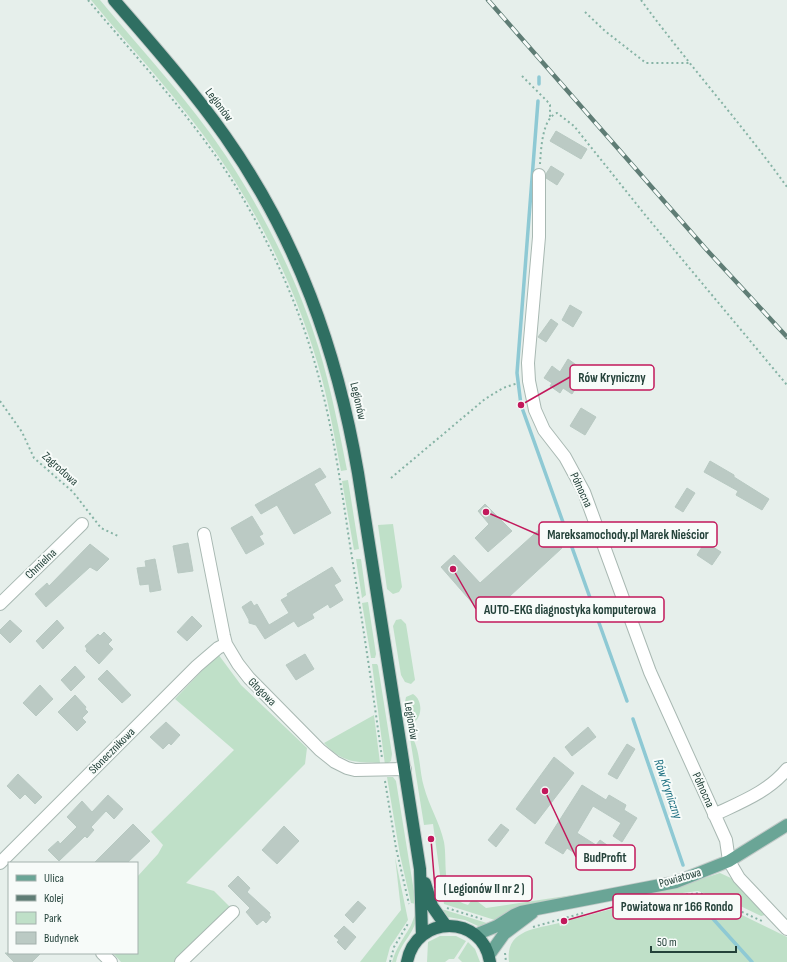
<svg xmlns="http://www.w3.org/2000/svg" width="787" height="962" viewBox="0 0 787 962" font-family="'Sofia Sans Condensed',sans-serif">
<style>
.green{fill:#bfe0c8}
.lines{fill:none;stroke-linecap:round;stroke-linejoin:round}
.stream{stroke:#8ec9d4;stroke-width:3.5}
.building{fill:#bbcac4;stroke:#b8c9c2}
.minor-casing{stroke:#a8b8b2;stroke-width:14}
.major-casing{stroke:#c2cac8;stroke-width:14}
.highway-casing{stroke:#c2cac8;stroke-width:14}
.path{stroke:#86b3a5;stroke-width:2;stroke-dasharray:2 3;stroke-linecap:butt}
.minor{stroke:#fff;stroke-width:12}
.major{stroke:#6aa596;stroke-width:12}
.highway{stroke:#2f6f62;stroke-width:12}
.rail-casing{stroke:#5f7d75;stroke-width:4.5}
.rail{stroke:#f7fbf9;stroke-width:3;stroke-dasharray:9;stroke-linecap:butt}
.labels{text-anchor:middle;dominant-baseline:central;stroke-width:4;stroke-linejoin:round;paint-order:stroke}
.street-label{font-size:12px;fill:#24423a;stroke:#f7fbf9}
.water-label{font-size:13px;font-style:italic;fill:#1c6f80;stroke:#f7fbf9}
.leader{fill:none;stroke:#c2185b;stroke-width:1.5}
.callout-dot{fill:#c2185b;stroke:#f7fbf9;stroke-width:1.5}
.callout{fill:#f7fbf9;stroke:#c2185b;stroke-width:1.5}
.callout-label{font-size:13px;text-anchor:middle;font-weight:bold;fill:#24423a}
</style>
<rect width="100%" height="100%" fill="#e6efeb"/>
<!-- green -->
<path class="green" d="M91 0H100C142 51 189 100 226 156 265 215 298 281 319 349 331 389 339 429 347 470L341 471C335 440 330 410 322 379 301 301 265 224 219 157 181 101 134 52 91 0Z
M348 480 359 549 354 550 342 481Z
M393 524 402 587 399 592 393 594 387 589 378 525Z
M356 559H361L366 595 362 598Z
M368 602 376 654 375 658H371L362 603Z
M401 619 406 624 415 680 411 684 405 682 401 675 393 626 396 620Z
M218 654 241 685 307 748 305 764 186 883 214 891 237 914 186 962H121L113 953H137V877L158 854 163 845 151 832 234 750 175 699Z
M372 664H377L378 666 392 754 391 761 385 765Z
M413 694C423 700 423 718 412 724L407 719 405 702 406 697Z
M374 715 380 763C355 762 342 763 324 743Z
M412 737C421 752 419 771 424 787 429 806 440 823 444 842 448 864 439 897 468 905L473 898 486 908 579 894 524 906 498 921 444 904 433 824 424 825 410 738Z
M387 777H393L396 781 416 904 411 903 400 855Z
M395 857 408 920 390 947 386 962H360L401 910Z
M720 873 733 879 765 915 761 916 730 901 719 899 698 891 621 901 624 898 670 889Z
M705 897 787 937V962H509C505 930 535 929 559 923L560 926 567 924V921L630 904 633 906Z
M438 909 445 910 490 924 478 926 465 920 448 917Z
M417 913C416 934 401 940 396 962H392C396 948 403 939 410 927 413 922 413 917 417 913Z
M440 936H456L466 941 454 959H449L445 962H427L428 942Z
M468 942 475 949 480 962H462L458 958Z"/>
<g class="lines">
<!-- stream -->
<path class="stream" d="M539 84V77
M538 101 517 373 521 405 627 701
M633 719 683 865
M699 902 715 921 752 962"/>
</g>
<!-- building -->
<path class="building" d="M556 131 587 149 581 159 550 141Z
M551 166 564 174 557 185 546 178V174Z
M570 305 582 312 573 327 562 320Z
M551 319 558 324 546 342 538 337Z
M568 359 586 372 572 394 563 388 560 393 550 386 552 383 544 378 552 366 560 372Z
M581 408 596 417 585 435 570 426Z
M710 461 734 475V477L769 499 762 510 736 495 738 491 704 472Z
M320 468 326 477 314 484 331 513 294 534 277 505 261 514 255 505Z
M687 488 695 493 683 512 675 507Z
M485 504 512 531 488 552 475 538 489 524 478 511Z
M252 516 263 534 259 536 264 544 246 554 231 528Z
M542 527 562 548 497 608 486 596 475 606 441 567 454 555 480 583Z
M705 542 721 552 712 565 697 555Z
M188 543 193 571 178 573 173 546Z
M90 544 109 559 97 571 90 567 46 607 35 594 47 583 49 586Z
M155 559 161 590 150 592 149 584 140 585 137 568 146 567 145 561Z
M332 567 341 581 334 585 343 600 330 608 328 604 312 614 314 618 298 627 294 621 265 639 256 625 249 623V620L242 607 251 601 254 606 257 604 269 625 289 613 281 600 288 596 287 594Z
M192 616 202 626 187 641 177 632Z
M10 620 22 631 10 643 0 633V630Z
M57 620 64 628 43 649 36 641Z
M104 632 112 640 108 644 113 649 99 664 86 651 87 649 85 646 98 634 100 636Z
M305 654 314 669 296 680 286 665Z
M75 666 85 677 71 691 61 680Z
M107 670 131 695 122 703 98 679Z
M40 685 53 699 36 716 23 703Z
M75 695 86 707 85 709 88 712 82 718 86 722 77 731 58 712Z
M166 722 180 735 171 745 169 743 163 749 150 737Z
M588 727 596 737 572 756 565 747Z
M627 744 635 749 617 779 608 774Z
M554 757 574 773 535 824 516 809Z
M18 774 42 797 35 804 25 794 20 799 7 786Z
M582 785 606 800 609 795 626 805 624 810 637 818 622 842 613 836 621 823 593 806 577 833 596 845 600 840 607 845 594 866 567 848 563 854 545 843Z
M108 795 123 809 114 819 106 811 91 827 94 830 87 838 85 836 59 861 48 850 58 841 60 844 77 827 67 817 82 801 92 812Z
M133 824 150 841 127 863H94Z
M501 824 509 830 496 847 488 840Z
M284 826 299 841 277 864 262 850Z
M238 876 250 888 247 892 270 913 269 915 271 917 266 923 263 920 257 925 246 912 250 908 228 886Z
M358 901 366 908 353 923 345 915Z
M344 926 356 937 345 950 337 942 339 940 334 936Z
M5 953H41L32 962H14Z"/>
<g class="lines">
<defs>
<path id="minor" d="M539 175V237L528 363 529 381 535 410 544 430 565 457 584 492 650 672 726 840 729 861 739 878 787 929
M204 534 224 636 226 644 238 664 249 678 320 750 335 762 347 768 355 770 405 769
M0 604 82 524
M714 815C741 802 768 792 787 769
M0 863 197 666 218 648 226 644
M102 953 111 962
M181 962 233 912"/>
<path id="major" d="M475 935 497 926 514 915 521 912 676 882 729 861 787 825
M489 955 504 934 532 913"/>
<path id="highway" d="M114 0C152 44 191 88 225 136 297 238 337 350 358 473L420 869 422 935
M425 883 432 906 446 926
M407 962C416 914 483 914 490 962"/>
</defs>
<!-- minor casing -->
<use href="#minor" class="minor-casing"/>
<!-- major casing -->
<use href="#major" class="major-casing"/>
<!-- highway casing -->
<use href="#highway" class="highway-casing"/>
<!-- path -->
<path class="path" d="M88 0C140 62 196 121 238 190 273 248 302 313 319 378 333 431 341 485 349 539 361 612 372 685 382 758
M641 0C688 64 741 123 787 187
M585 12 605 31 646 63H689
M522 76 547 101 550 105V117
M540 164C541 150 542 118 557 113L574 126 646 216 787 385
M0 401 22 432 34 458 73 492 101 528 120 537
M391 478 485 399 503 388 518 383
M385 781 396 848 409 904
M671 896 700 893 762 921
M447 908 482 919
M533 927 583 913
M505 953 506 962
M390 962 394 947 409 922"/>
<!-- minor -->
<use href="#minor" class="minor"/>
<!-- major -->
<use href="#major" class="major"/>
<!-- highway -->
<use href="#highway" class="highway"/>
<defs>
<path id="rail" d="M488 0 705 248 787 337"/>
</defs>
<!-- rail casing -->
<use href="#rail" class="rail-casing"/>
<!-- rail -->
<use href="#rail" class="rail"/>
</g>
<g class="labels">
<!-- street labels -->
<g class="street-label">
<text transform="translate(219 105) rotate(53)">Legionów</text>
<text transform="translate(358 401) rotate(77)">Legionów</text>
<text transform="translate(60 469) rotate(42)">Zagrodowa</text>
<text transform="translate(581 490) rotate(65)">Północna</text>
<text transform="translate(41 564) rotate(-44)">Chmielna</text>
<text transform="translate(262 692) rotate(45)">Głogowa</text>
<text transform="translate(411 721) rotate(81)">Legionów</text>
<text transform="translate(112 751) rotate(-45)">Słonecznikowa</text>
<text transform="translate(703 790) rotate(66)">Północna</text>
<text transform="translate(680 878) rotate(-16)">Powiatowa</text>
</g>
<!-- water labels -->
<g class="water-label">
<text transform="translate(668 789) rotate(71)">Rów Kryniczny</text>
</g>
</g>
<!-- callouts -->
<path class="leader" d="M521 405L570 377M486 512L539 535M453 569L476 609M545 791L576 857M431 839L435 888M564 921L613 907"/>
<g class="callout-dot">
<circle cx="521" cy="405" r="4"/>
<circle cx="486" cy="512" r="4"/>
<circle cx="453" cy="569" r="4"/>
<circle cx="545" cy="791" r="4"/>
<circle cx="431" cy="839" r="4"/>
<circle cx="564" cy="921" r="4"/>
</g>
<g class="callout">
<rect x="570" y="365" width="84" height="25" rx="4"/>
<rect x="539" y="522" width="178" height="25" rx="4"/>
<rect x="476" y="597" width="188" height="25" rx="4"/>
<rect x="576" y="845" width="59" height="25" rx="4"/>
<rect x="435" y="876" width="97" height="25" rx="4"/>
<rect x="613" y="894" width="128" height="25" rx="4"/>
</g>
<g class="callout-label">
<text x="612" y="382">Rów Kryniczny</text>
<text x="628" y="539">Mareksamochody.pl Marek Nieścior</text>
<text x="570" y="614">AUTO-EKG diagnostyka komputerowa</text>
<text x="605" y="862">BudProfit</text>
<text x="484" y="893">( Legionów II nr 2 )</text>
<text x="677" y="911">Powiatowa nr 166 Rondo</text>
</g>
<!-- legend -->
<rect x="8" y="862" width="130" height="92" fill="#f7fbf9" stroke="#a3b1ad"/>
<rect x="16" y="875" width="20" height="6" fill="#6aa596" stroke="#a3b1ad"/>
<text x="44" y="882" font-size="12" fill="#24423a">Ulica</text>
<rect x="16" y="895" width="20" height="6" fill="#5f7d75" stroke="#a3b1ad"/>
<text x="44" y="902" font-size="12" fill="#24423a">Kolej</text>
<rect x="16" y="912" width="20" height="12" fill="#bfe0c8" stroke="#a3b1ad"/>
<text x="44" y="922" font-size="12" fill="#24423a">Park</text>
<rect x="16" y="932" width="20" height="12" fill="#bbcac4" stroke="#a3b1ad"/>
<text x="44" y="942" font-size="12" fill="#24423a">Budynek</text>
<!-- scale -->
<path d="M651 946v6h85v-6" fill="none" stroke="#24423a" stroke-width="2"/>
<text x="657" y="946" font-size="12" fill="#24423a" stroke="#f7fbf9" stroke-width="3" paint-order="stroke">50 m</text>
</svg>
